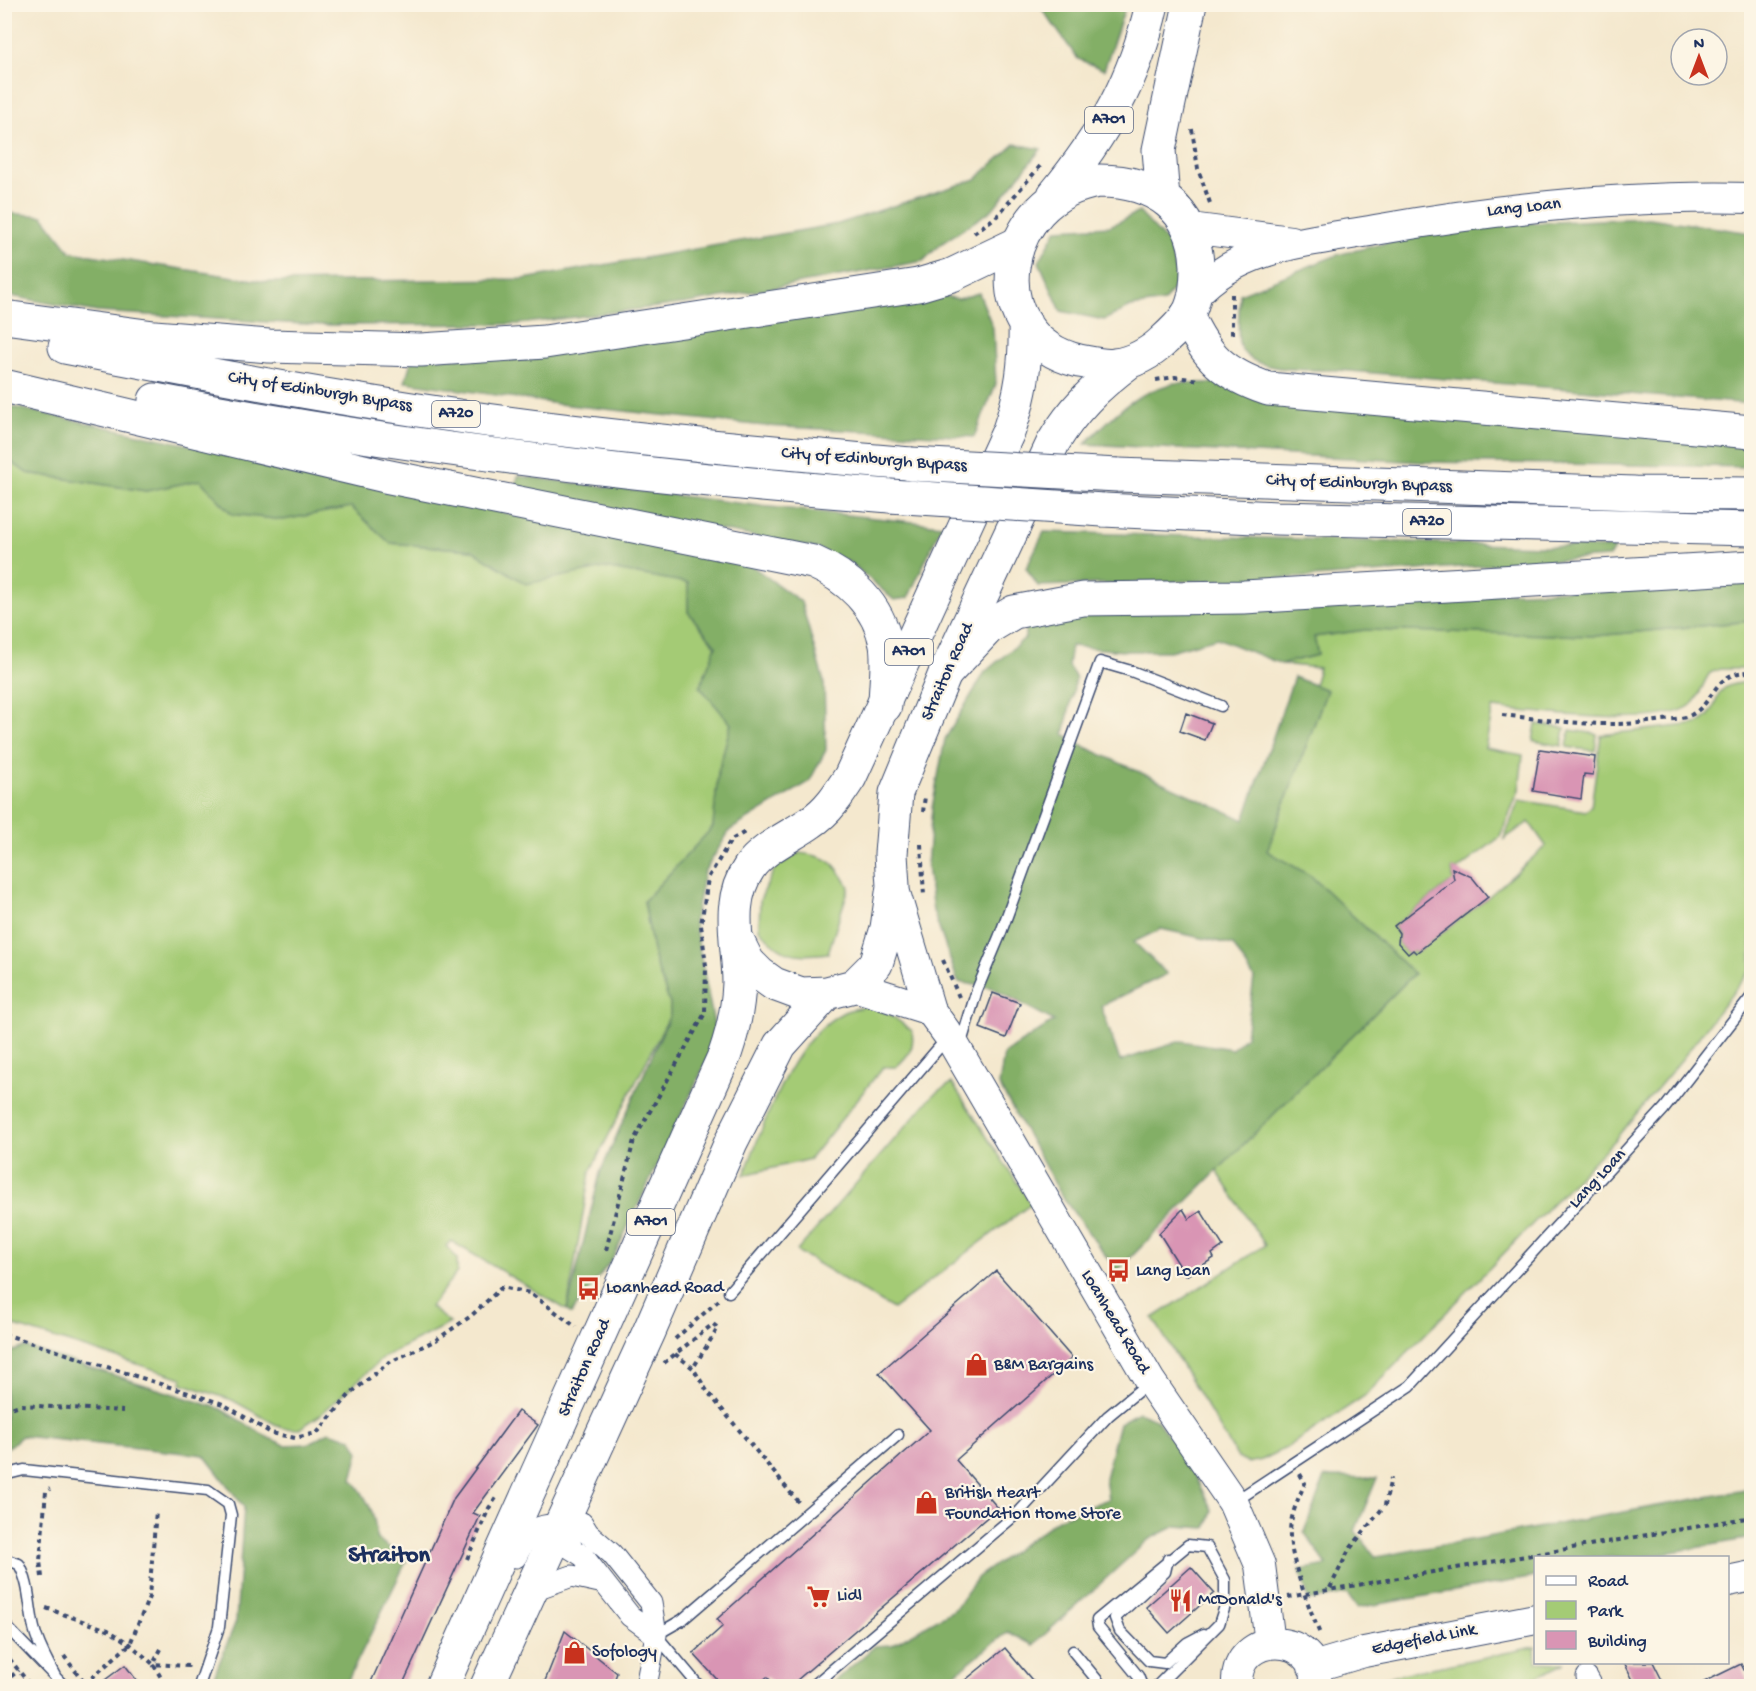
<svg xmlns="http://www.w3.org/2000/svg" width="1756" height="1691" viewBox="0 0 1756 1691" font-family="'Gochi Hand',sans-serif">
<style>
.green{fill:#a4cb75;stroke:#607d6a;stroke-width:1.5}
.forest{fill:#83af66;stroke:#4f6f62;stroke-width:1.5;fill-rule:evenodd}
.building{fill:#d995b4}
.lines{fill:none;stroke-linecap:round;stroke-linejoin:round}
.lane-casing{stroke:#3c4b6f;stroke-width:13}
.street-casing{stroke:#3c4b6f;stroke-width:23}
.secondary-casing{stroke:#3c4b6f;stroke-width:32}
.primary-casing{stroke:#3c4b6f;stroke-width:35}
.highway-casing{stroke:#3c4b6f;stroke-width:35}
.path{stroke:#3c4b6f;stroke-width:4;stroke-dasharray:4.5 4.5;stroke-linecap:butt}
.lane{stroke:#fff;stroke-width:10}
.street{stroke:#fff;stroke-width:21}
.secondary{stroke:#fff;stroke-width:30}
.primary{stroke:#fff;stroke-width:33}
.highway{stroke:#fff;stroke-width:33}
.highway-bridge-casing{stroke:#3c4b6f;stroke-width:35;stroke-linecap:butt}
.highway-bridge{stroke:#fff;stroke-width:33}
.labels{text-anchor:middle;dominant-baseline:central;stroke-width:4.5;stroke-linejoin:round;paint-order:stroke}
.shield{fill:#fcf5e5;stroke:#5e6a86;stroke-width:1.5}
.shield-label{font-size:16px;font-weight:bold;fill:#1b2f5e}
.street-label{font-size:18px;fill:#1b2f5e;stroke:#fcf5e5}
.poi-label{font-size:18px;fill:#1b2f5e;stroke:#fcf5e5;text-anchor:start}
.district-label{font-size:24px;font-weight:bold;fill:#1b2f5e;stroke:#fcf5e5}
</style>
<rect width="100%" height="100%" fill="#fcf5e5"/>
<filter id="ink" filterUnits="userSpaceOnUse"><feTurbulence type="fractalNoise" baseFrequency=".0167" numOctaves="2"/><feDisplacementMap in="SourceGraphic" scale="12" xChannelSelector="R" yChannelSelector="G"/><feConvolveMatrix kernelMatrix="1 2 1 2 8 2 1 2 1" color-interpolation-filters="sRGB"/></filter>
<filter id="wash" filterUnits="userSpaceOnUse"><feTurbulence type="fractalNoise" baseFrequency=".008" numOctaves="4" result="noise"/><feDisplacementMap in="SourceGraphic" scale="24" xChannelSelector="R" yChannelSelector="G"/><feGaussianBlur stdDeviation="1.35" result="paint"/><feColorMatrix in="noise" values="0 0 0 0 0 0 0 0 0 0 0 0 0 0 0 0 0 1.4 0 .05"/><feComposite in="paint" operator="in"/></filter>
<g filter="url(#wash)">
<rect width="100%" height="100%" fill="#f4e8ce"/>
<!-- green -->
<path class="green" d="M4 457 27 473 146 491 200 480 232 514 283 520 351 507 390 543 473 550 526 583 604 568 688 582V612L716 646 700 687 731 723 718 773 713 827 644 901 655 962 670 1004V1015L590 1172 567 1310 451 1241 446 1246 457 1258V1272L430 1307 450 1323 385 1356 319 1416 299 1429 282 1428 232 1400 181 1383 182 1378 5 1323Z
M1751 621V669H1720L1710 673C1702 683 1701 697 1691 705 1662 729 1532 712 1493 708L1485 748 1523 755 1519 790 1500 837 1457 870 1452 869 1454 885 1450 883 1394 926 1399 936 1398 943 1408 954 1413 950 1416 953 1488 897 1546 846 1529 822 1504 839 1519 800 1586 811 1591 807 1601 735 1697 724C1729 708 1701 684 1751 682V969L1682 1059 1617 1137 1366 1395 1286 1448 1262 1460 1247 1463 1238 1458 1153 1318 1265 1245 1217 1171 1414 974 1311 876 1267 851 1327 690 1314 685 1319 668 1281 664 1318 655 1314 637 1365 630 1596 636Z
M1536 724 1565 728 1562 746 1533 741Z
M1570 730 1597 734 1595 751 1567 747Z
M799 853C828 856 835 861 849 887L828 953C793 957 782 956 759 929L760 900 775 868Z
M867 1006 888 1013 912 1031C915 1049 908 1056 896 1067H883L810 1159 744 1175C765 1123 790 1039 844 1012 851 1009 860 1008 867 1006Z
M952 1083 1031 1204 893 1309 797 1251 934 1094Z
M1535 1647 1536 1662 1565 1663 1518 1686H1475L1471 1681 1461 1686H1343Z"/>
<!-- forest -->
<path class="forest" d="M1039 5H1126L1104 70 1078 59Z
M1015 144 1041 149 992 210 942 243 923 261 689 303 518 324 320 325 97 312 5 295V213L43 216 71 252 267 282 524 279 838 224 976 179Z
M1139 212 1169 244 1178 282 1164 302 1131 307 1104 320 1061 311 1039 262 1057 229 1110 226Z
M1649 218 1751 233V404L1337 370C1313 369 1251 375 1240 346 1236 337 1240 306 1240 294L1337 255 1456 226Z
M979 293 993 328 996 384 974 437 765 426 558 404 405 382 412 358 524 357 944 296 958 299Z
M1175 383H1229L1751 441 1752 467 1424 462 1085 444C1118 412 1129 395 1175 383Z
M4 405 752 566 801 602 824 682 826 750 809 782 730 830 704 872 694 922 715 1029 709 1056 613 1258 571 1314 567 1310 600 1173 670 1015V1004L655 962 644 901 713 827 718 773 731 724 700 687 716 646 688 612V583L604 568 526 584 472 550 390 543 351 507 283 520 232 514 200 480 146 491 27 473 5 457Z
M518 476 770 507 942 525 908 598 894 600 851 563 816 548 514 491Z
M1044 532 1615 548 1609 557 1312 577 1038 586 1026 568Z
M1751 582V621L1596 636 1365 630 1314 637 1318 655 1281 664 1217 638 1170 651H1123L1071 646 1068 666 1076 678 1064 734 1085 747 1244 820 1294 677 1327 690 1267 851 1311 876 1414 974 1117 1271 1063 1198 999 1085 1004 1054 1054 1021 993 988 958 982 933 911 927 865 932 808 945 739 985 672 1025 638V624L1086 611ZM1161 929 1233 945 1254 978 1246 1036 1232 1049 1181 1041 1120 1061 1101 1006 1167 974 1134 942Z
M25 1347 221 1409 269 1438 285 1445 308 1444 329 1432 352 1439 359 1452 352 1479C366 1496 377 1515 376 1538L407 1560 345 1686H210L236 1621 244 1507 204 1455 22 1436 5 1450V1354Z
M1138 1412 1156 1419 1189 1464 1212 1510 1206 1528 1176 1526 1148 1540 1033 1645 1008 1632 939 1686H829L875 1646 892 1645 954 1610 978 1577 1058 1519 1108 1499 1105 1478 1119 1423Z
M1325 1477 1377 1478 1355 1531 1376 1557 1751 1489V1538L1643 1557 1536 1558 1535 1577 1357 1608 1347 1594 1309 1601 1300 1570 1327 1565 1304 1532Z"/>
<g id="blocks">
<!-- building -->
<path class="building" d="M1186 713 1212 723 1205 740 1180 731Z
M1540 749 1595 757 1593 775 1584 774 1581 799 1533 791Z
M1452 868 1472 877 1488 897 1416 953 1413 950 1408 954 1398 943 1399 933 1394 926 1454 880Z
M993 993 1020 1003 1006 1038 980 1028Z
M1183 1209 1189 1219 1201 1211 1223 1246 1212 1254 1214 1258 1186 1276 1159 1233Z
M996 1271 1072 1358 956 1460 998 1508 790 1686H776L767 1677 756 1686H723L693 1653 723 1626 717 1619 930 1430 879 1373Z
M518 1411 538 1425 473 1513 480 1516 402 1686H381L371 1682 454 1498Z
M1191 1567 1214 1593 1169 1633 1146 1607Z
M565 1631 617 1673 612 1686H543Z
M1005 1648 1037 1686H958Z
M1624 1662H1653L1665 1686H1636Z
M1741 1664 1752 1686H1696Z
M125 1665 141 1686H97Z"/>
</g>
</g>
<g filter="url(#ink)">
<use href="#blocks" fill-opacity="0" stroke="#3c4b6f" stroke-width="1.5"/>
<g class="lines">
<defs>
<path id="lane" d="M961 1043 977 990 1000 935 1100 662 1131 671 1221 706
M729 1292 948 1037
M4 1475 24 1470 208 1490 228 1504 231 1515 219 1627 199 1686
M1234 1502 1410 1386 1664 1109 1752 996
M4 1559 19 1564C30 1584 29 1607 34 1628 38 1646 47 1660 55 1676
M1168 1559 1165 1572 1115 1618 1120 1631 1149 1661 1165 1663 1187 1643 1204 1634
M4 1624 64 1686
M1073 1651 1102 1686
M699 1686 656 1635 682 1620 898 1435
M813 1686 1020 1511 1108 1416 1148 1383
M1142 1686 1138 1676 1098 1627 1097 1620 1188 1545 1207 1547 1225 1580V1606L1219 1624 1157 1686"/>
<path id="street" d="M582 1523 588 1533 612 1554 651 1603 656 1635 646 1686
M546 1533 583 1556 630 1616 656 1635
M516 1557C535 1517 549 1522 588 1533
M530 1591 572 1576 604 1583
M1587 1677 1592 1686"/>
<path id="secondary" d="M1190 228 1291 241
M1195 295C1240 245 1313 241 1375 230 1500 208 1624 195 1752 198
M893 886 930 1010 949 1036 1150 1381 1233 1502 1260 1565 1270 1643
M854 986 930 1010
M1728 1581 1752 1576
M1313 1667 1364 1652 1536 1619
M1237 1686C1234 1627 1321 1632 1316 1685"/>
<path id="primary" d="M1100 181C1155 181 1195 209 1197 266 1197 282 1196 300 1188 314 1181 325 1172 333 1163 341 1151 353 1132 363 1115 365 1104 367 1091 363 1079 361 977 336 998 195 1100 181Z
M1054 195C1103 135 1135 81 1152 4
M1163 198 1159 150 1190 4
M738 942 748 962 760 974 774 984 801 994 827 993 854 986 876 964 887 928 893 886 891 854 896 793 945 674 1053 443C1073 409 1097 386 1129 362
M442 1686 725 1054C733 1031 738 1008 739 983 739 943 725 903 749 868 762 848 792 836 811 822 828 811 839 794 850 777L1009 430C1022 393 1026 362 1025 323
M487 1686 649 1332 731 1142 780 1045 827 993"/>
<path id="highway" d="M1187 315C1206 357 1224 374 1268 389L1752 432
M4 317 154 337 269 346 421 350 545 342 918 285 952 275 1017 244
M65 347C220 377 375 406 531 426 658 442 785 453 911 464
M4 386 385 476 813 562C848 577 879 605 886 645 889 664 885 687 885 706
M155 400C398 447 643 477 890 496
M1118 475 1635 493 1752 494
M1103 510 1277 518 1752 529
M945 674 989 627 1014 612 1083 599 1244 597 1752 567"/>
</defs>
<!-- lane casing -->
<use href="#lane" class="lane-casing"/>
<!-- street casing -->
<use href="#street" class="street-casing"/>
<!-- secondary casing -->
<use href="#secondary" class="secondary-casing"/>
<!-- primary casing -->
<use href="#primary" class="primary-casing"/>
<!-- highway casing -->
<use href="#highway" class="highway-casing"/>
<!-- path -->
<path class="path" d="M1192 129 1198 169 1211 206
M974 233 997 216 1042 164
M1232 294V338
M1156 380 1175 377 1199 380
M1502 715C1556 721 1609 729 1663 720 1672 719 1683 719 1691 715 1716 702 1712 671 1752 672
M923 812 925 796
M921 844 924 896
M943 960 959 997
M606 1250 634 1140 705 1013 706 966 701 925 708 878 731 840 745 832
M4 1334 223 1404 271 1433 295 1438 317 1433 351 1393 388 1363 436 1340 471 1316 502 1287 530 1293 576 1327
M675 1339 719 1300
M675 1354 693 1368 707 1391 799 1503
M664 1363 713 1324 718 1328 693 1368
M4 1410 20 1405 123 1411
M1300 1474 1305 1483C1298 1499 1289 1518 1290 1536 1292 1565 1309 1607 1320 1634
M467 1559 489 1508 496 1498
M42 1577 40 1561 46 1491 50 1489
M1330 1588 1349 1550 1385 1505 1391 1478
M1288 1597 1752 1517
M46 1608 108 1630 130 1644 153 1664 188 1666 189 1663
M161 1649 153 1664 166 1686
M4 1652 31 1686
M64 1656 87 1686
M4 1682 19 1670
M85 1684 130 1644 149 1597 156 1511"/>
<!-- lane -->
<use href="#lane" class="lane"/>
<!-- street -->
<use href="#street" class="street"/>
<!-- secondary -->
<use href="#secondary" class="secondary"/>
<!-- primary -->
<use href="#primary" class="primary"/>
<!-- highway -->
<use href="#highway" class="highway"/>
<defs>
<path id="highway-bridge" d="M911 464 1118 475
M890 496 1103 510"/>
</defs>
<!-- highway-bridge casing -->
<use href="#highway-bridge" class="highway-bridge-casing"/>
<!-- highway-bridge -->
<use href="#highway-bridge" class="highway-bridge"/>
</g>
</g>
<!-- icons -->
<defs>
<symbol id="bus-bare" viewBox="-9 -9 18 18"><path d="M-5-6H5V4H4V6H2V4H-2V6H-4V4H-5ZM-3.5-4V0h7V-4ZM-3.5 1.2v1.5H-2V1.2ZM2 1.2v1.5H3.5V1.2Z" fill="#c8321e" stroke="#fcf5e5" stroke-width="2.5" paint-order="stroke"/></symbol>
<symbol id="shop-bare" viewBox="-9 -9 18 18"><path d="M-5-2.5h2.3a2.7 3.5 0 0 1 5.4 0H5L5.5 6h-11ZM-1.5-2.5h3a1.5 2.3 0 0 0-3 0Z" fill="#c8321e" stroke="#fcf5e5" stroke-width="2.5" paint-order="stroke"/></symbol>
<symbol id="supermarket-bare" viewBox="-9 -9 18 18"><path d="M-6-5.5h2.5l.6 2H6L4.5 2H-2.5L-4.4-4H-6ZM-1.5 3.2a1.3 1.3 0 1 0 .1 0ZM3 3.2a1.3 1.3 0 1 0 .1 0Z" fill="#c8321e" stroke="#fcf5e5" stroke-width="2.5" paint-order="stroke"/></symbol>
<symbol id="restaurant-bare" viewBox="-9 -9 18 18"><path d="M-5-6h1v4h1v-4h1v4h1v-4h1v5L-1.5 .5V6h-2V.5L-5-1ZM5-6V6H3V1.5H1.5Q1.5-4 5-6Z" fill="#c8321e" stroke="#fcf5e5" stroke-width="2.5" paint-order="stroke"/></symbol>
</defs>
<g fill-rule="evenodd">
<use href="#bus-bare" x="1102" y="1254" width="33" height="33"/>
<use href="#bus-bare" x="572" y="1272" width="33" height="33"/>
<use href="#shop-bare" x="960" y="1348" width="33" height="33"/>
<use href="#shop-bare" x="910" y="1486" width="33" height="33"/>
<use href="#supermarket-bare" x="802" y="1580" width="33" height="33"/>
<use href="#restaurant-bare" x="1164" y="1584" width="33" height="33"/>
<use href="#shop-bare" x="558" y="1636" width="33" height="33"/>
</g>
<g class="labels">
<!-- shield labels -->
<g class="shield">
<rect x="1085" y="107" width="48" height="26" rx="4.5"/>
<rect x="432" y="401" width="48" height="26" rx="4.5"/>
<rect x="1403" y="509" width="48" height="26" rx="4.5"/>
<rect x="885" y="639" width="48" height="26" rx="4.5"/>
<rect x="627" y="1209" width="48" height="26" rx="4.5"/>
</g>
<g class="shield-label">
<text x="1109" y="120">A701</text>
<text x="456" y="414">A720</text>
<text x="1427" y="522">A720</text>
<text x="909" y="652">A701</text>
<text x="651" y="1222">A701</text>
</g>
<!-- street labels -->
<g class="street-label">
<text transform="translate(1524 208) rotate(-6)">Lang Loan</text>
<text transform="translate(320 392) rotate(9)">City of Edinburgh Bypass</text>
<text transform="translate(874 460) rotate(4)">City of Edinburgh Bypass</text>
<text transform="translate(1359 484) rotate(2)">City of Edinburgh Bypass</text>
<text transform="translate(948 672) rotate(-66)">Straiton Road</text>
<text transform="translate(1598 1179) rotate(-47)">Lang Loan</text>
<text transform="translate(1115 1322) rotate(59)">Loanhead Road</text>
<text transform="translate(585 1368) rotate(-66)">Straiton Road</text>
<text transform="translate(1424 1640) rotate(-11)">Edgefield Link</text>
</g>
<!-- poi labels -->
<g class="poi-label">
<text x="1136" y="1271">Lang Loan</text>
<text x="606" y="1288">Loanhead Road</text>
<text x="994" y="1365">B&amp;M Bargains</text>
<text x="945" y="1493">British Heart<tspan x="945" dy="21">Foundation Home Store</tspan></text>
<text x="837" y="1596">Lidl</text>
<text x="1198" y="1600">McDonald's</text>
<text x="592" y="1652">Sofology</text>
</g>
<!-- district labels -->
<g class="district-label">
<text x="389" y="1556">Straiton</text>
</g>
</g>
<!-- margin -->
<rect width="1756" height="1691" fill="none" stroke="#fcf5e5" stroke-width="24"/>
<!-- legend -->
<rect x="1534" y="1556" width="195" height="108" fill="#fcf5e5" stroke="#a2a6af" stroke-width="1.5"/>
<rect x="1546" y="1576" width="30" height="9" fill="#ffffff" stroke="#a2a6af" stroke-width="1.5"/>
<text x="1588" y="1586" font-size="18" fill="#1b2f5e">Road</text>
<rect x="1546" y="1601" width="30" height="18" fill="#a4cb75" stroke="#a2a6af" stroke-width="1.5"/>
<text x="1588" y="1616" font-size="18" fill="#1b2f5e">Park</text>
<rect x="1546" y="1631" width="30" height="18" fill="#d995b4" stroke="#a2a6af" stroke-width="1.5"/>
<text x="1588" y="1646" font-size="18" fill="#1b2f5e">Building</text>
<!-- north arrow -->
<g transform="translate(1699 57)"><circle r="28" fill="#fcf5e5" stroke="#a2a6af" stroke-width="1.5"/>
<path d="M0-4.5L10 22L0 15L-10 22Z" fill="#c8321e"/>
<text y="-9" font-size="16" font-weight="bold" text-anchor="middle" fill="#1b2f5e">N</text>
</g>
</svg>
